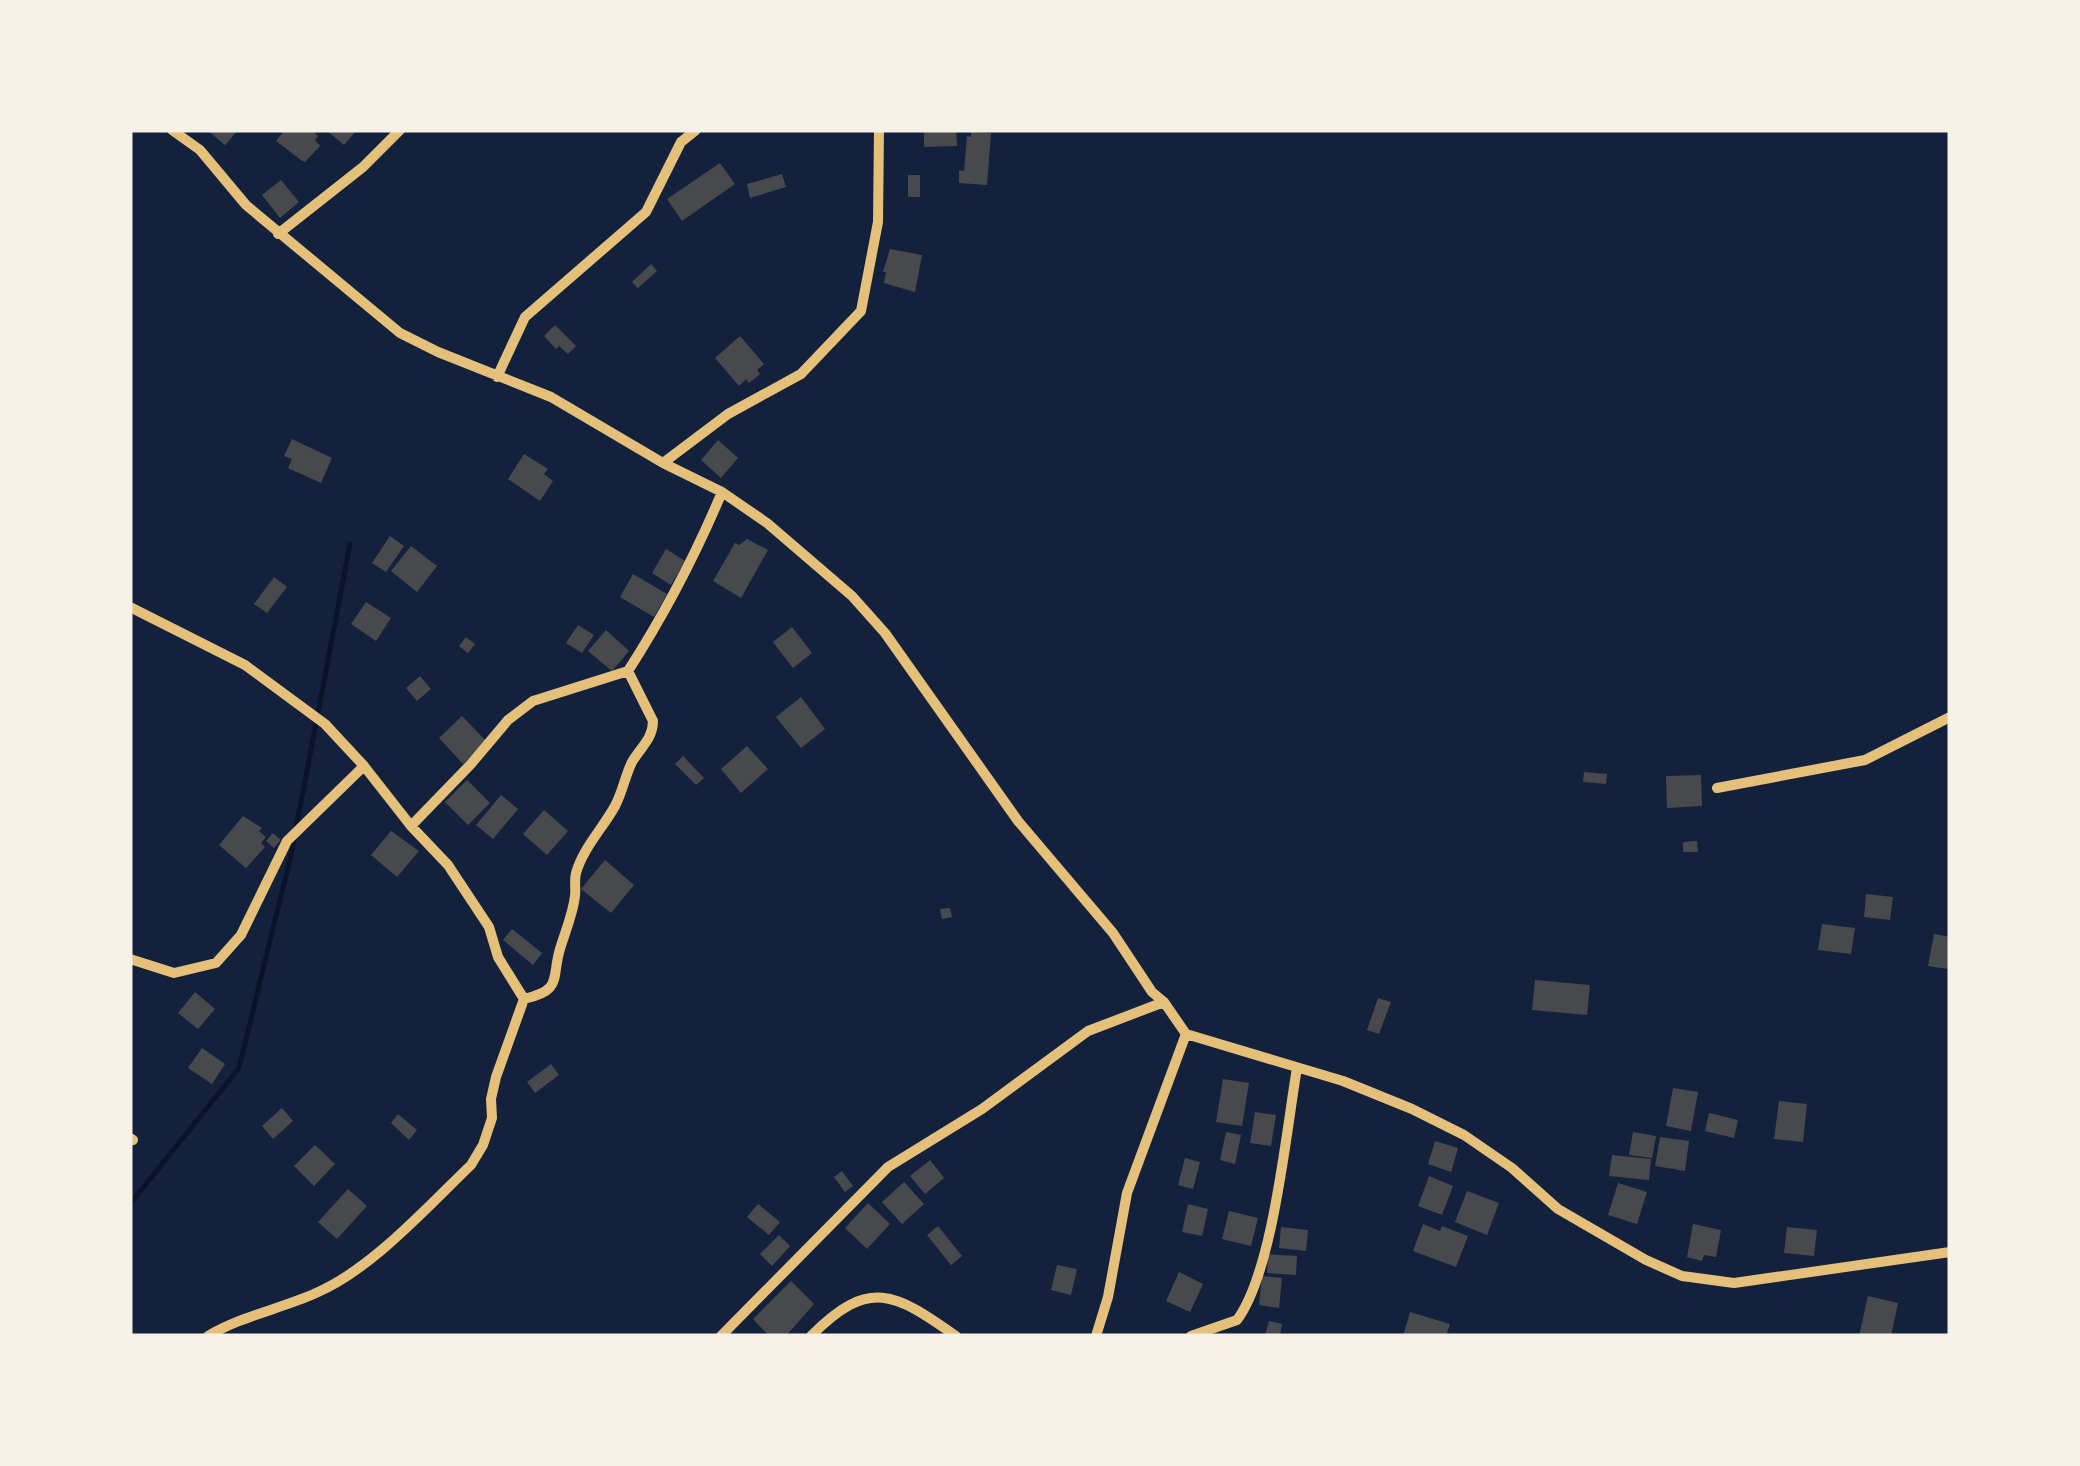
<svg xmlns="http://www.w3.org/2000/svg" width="2080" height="1466" viewBox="0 0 2080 1466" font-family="Commissioner,sans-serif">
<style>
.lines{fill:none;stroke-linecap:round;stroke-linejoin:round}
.stream{stroke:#0b132b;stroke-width:5}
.building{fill:#48494c}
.minor{stroke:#e5c07b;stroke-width:10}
</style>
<rect width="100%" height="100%" fill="#14213d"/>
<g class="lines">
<!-- stream -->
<path class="stream" d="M130 1204 239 1068 291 855 350 544"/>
</g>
<!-- building -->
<path class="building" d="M207 130H238L225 145Z
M285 130H312L318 136 315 140 320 146 305 162 301 160 276 141Z
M326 130H357L344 145Z
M924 130H956L957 146 924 147Z
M971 132 991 133 987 185 959 183V170L964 171 967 136 971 137Z
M720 163 735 184 682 221 667 199Z
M782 174 786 187 750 198 747 184Z
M908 175H920V197H908Z
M281 180 299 202 280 218 262 195Z
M890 249 922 255 915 292 884 283 886 272H883Z
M651 264 657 271 638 288 632 282Z
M555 325 576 346 568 354 559 346 556 349 544 336Z
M740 336 764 364 757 370 760 374 749 383 746 379 739 386 715 358Z
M292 439 332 458 321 483 288 468 292 459 284 456Z
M718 440 738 458 721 478 701 460Z
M524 454 548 469 544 474 553 481 540 501 508 479Z
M390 536 404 546 386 572 372 563Z
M747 539 768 550 741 598 713 581 735 543 739 545Z
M411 546 437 566 417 592 391 571Z
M666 549 685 561 671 585 652 573Z
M633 574 667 594 654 617 620 597Z
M274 577 287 587 267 613 254 604Z
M366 602 391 618 376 641 351 624Z
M578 625 594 635 582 653 566 643Z
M792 627 812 653 793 668 773 642Z
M606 630 629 651 612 671 588 651Z
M466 637 475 644 468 653 459 646Z
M420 676 431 689 417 701 406 688Z
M801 697 825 729 801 748 776 717Z
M462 716 486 741 463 764 439 738Z
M747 746 768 769 741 793 721 769Z
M683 756 704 778 696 785 675 764Z
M1584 772 1607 774 1606 784 1583 782Z
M1701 775 1702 806 1667 808 1666 776Z
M467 780 490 803 468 825 445 802Z
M501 795 518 809 493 839 476 825Z
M544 810 568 831 547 855 523 834Z
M243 816 262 828 259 831 266 837 261 843 265 847 246 868 219 845Z
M391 831 419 851 397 877 371 855Z
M273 833 281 840 274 848 266 841Z
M1697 841 1698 852H1683V842Z
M605 860 634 885 611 913 581 889Z
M1866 894 1893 897 1890 920 1864 917Z
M950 908 952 917 942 919 940 909Z
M1822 924 1855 928 1851 954 1818 950Z
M512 929 542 953 533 965 503 940Z
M1934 934 1950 937 1948 969 1928 966Z
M1535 980 1590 985 1587 1015 1532 1010Z
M195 992 215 1009 198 1029 178 1013Z
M1378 998 1391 1002 1379 1034 1367 1030Z
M202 1048 225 1064 212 1084 188 1068Z
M551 1064 559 1075 535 1093 527 1082Z
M1223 1079 1249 1083 1242 1126 1216 1122Z
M1673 1088 1698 1092 1691 1131 1666 1126Z
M1779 1101 1807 1104 1803 1142 1774 1139Z
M282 1108 293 1121 273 1139 262 1126Z
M1255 1112 1276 1115 1271 1146 1250 1143Z
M1709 1113 1738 1120 1734 1138 1705 1131Z
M398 1114 417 1130 409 1140 391 1123Z
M1226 1132 1241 1135 1235 1164 1220 1160Z
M1633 1132 1656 1136 1652 1158 1629 1155Z
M1660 1137 1689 1141 1685 1171 1655 1166Z
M1435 1141 1458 1148 1451 1172 1428 1164Z
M315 1145 335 1164 314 1186 294 1166Z
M1612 1155 1651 1159 1649 1180 1609 1176Z
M1185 1158 1200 1162 1193 1189 1178 1185Z
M930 1160 944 1178 925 1194 910 1176Z
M842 1171 853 1186 845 1192 834 1177Z
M1429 1176 1453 1186 1442 1215 1418 1206Z
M904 1182 924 1204 902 1224 882 1202Z
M1618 1183 1647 1192 1637 1224 1608 1215Z
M348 1189 367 1206 337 1239 318 1222Z
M1467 1191 1499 1203 1487 1235 1455 1222Z
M868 1203 890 1224 867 1249 845 1228Z
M758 1204 780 1222 769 1235 747 1217Z
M1188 1204 1208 1209 1202 1236 1182 1232Z
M1229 1211 1258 1218 1251 1246 1222 1239Z
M1423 1224 1440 1231 1442 1226 1468 1236 1456 1267 1413 1251Z
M1693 1224 1721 1230 1716 1257 1704 1255 1702 1261 1687 1257Z
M938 1226 962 1256 951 1265 927 1235Z
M1281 1227 1308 1230 1306 1251 1279 1248Z
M1787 1227 1817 1230 1814 1256 1784 1253Z
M779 1235 790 1246 772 1266 760 1254Z
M1268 1254 1297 1256 1296 1275 1267 1273Z
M1057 1265 1077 1269 1071 1295 1051 1290Z
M1179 1272 1203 1284 1190 1312 1166 1301Z
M1262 1276 1282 1278 1279 1308 1259 1305Z
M791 1281 814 1304 786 1336H769L753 1319Z
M1868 1296 1898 1303 1891 1336H1859Z
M1410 1312 1450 1324 1446 1336H1403Z
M1269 1321 1282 1324 1280 1336H1265Z"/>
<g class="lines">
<!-- minor -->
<path class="minor" d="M172 130 200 150 246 205 400 333 438 352 551 397 663 463 722 492 767 523 852 596 885 633 1018 821 1113 933 1152 992 1164 1002 1186 1034 1343 1081 1412 1109 1464 1135 1512 1168 1558 1209 1646 1260 1682 1276 1734 1283 1950 1252
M278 234 363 167 400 130
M497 377 525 317 646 212 681 142 696 130
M663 463 728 414 801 374 861 311 878 222 879 130
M130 607 245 665 325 724 364 766 287 841 241 935 216 963 174 973 130 959
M364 766 411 826 448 865 489 927 498 957 524 999C563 990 551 979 560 949 565 932 573 914 575 896 576 889 574 881 576 873 583 848 603 828 615 806 623 791 625 776 632 762 640 748 653 739 653 721L628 671C664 615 696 554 722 492
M1717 788 1865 760 1950 717
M411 826 471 764 508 720 533 701 628 671
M130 1138 133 1140
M208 1336C242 1316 280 1309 316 1293 372 1269 427 1207 471 1165L483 1145 492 1118 491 1099 496 1077 524 999
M721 1336 888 1167 982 1109 1088 1031 1164 1002
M811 1336C869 1277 895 1293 956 1336
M1096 1336 1108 1297 1127 1193 1186 1034
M1191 1336 1237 1320C1273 1272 1286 1132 1297 1068"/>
</g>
<!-- border -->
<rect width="2080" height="1466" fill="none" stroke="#f6f1e7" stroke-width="265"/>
</svg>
